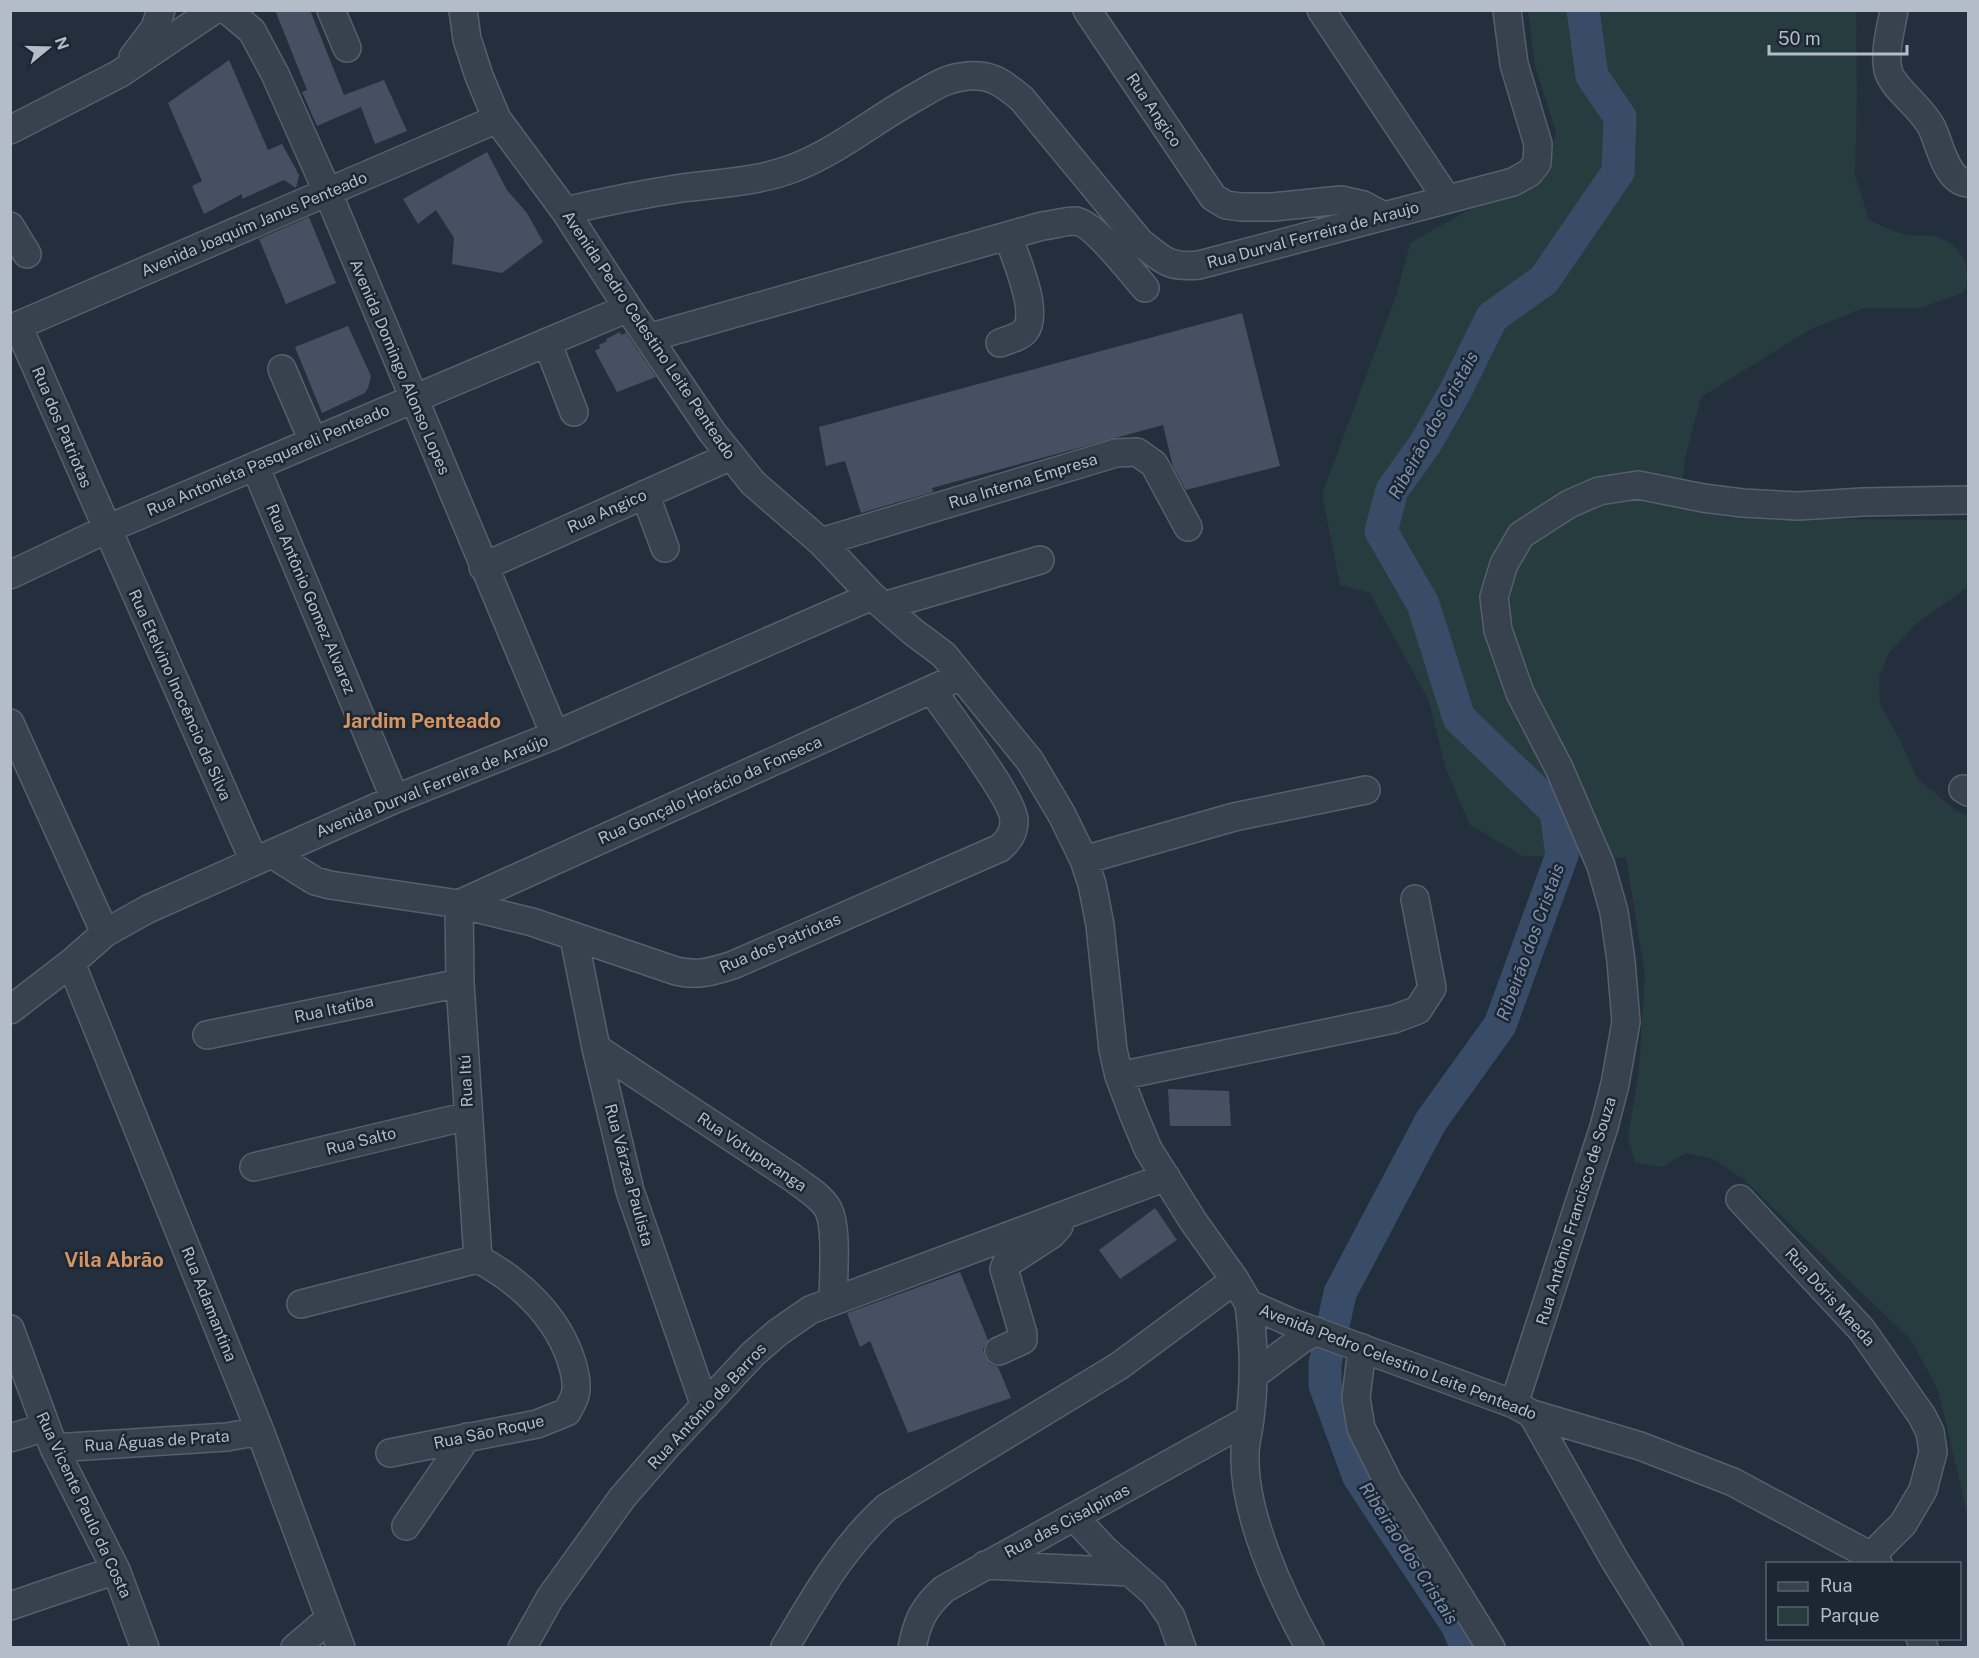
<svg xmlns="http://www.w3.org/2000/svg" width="1979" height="1658" viewBox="0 0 1979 1658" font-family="'Public Sans',sans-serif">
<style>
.green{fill:#263c3f}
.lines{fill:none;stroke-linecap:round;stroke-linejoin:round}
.river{stroke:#394c67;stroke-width:33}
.building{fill:#455162}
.minor-casing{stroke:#565f6c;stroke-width:30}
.minor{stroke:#38414e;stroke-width:27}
.labels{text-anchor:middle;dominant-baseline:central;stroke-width:5;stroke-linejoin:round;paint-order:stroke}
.street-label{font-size:16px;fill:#b4bcc9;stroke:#1d2633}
.water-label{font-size:18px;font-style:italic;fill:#7c92b1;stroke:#1d2633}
.quarter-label{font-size:20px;font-weight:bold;fill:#d59563;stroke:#1d2633}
</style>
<rect width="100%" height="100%" fill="#242f3e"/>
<!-- green -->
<path class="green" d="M1528 11H1856L1857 94 1855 175 1869 220C1879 224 1889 230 1900 233 1910 237 1922 234 1933 236 1960 241 1975 268 1963 293L1920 308H1864L1811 329 1701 397 1685 459 1680 505 1729 518 1968 520V587L1916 624 1889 653 1879 677 1880 704 1901 742 1917 778 1956 811 1968 816V1517L1938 1390 1911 1340 1742 1178 1713 1159 1686 1153 1662 1167 1635 1163 1628 1137 1639 1070 1645 975 1626 858 1523 856 1470 825 1446 769 1429 701 1370 593 1340 585 1322 494 1397 293 1410 243 1472 208 1545 177 1556 132 1535 66Z"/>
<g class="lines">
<!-- river -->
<path class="river" d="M1467 1648 1457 1625 1359 1477 1325 1385V1364L1340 1293 1431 1121 1500 1025 1562 855 1556 811 1459 718 1423 604 1381 531 1392 490 1425 444 1455 392 1492 317 1544 280 1618 172 1620 117 1592 76 1583 10"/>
</g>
<!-- building -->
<path class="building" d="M275 10H310L344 95 384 80 407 131 375 144 361 107 317 126 302 92 307 90Z
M229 60 268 150 282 144 299 175 296 188 284 180 242 199V194L204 214 192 186 202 181 168 103Z
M487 152 507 190 527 213 543 242 502 273 452 264 454 238 436 210 418 224 403 199Z
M309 217 336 283 286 304 259 239Z
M1242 313 1280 466 1186 490 1173 467 1163 425 932 488 933 492 861 513 845 461 826 466 819 427Z
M348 326 371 376 368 388 365 393 322 413 295 347Z
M620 332 621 335 626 333 656 377 617 392 595 351 600 348 599 345 607 341 606 339Z
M1168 1089 1229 1091 1231 1126H1170Z
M1155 1208 1177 1240 1120 1279 1099 1250Z
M960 1272 988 1340 983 1349 985 1357 990 1364 998 1367 1011 1398 908 1433 870 1341 860 1347 847 1313Z"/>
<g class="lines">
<defs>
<path id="minor" d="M227 10 252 31 275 74 328 193 555 735
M331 10 347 48
M463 10 467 39 479 76 497 119 565 211 628 308 712 432 753 483 821 542 872 596 912 631 944 655 1030 761 1062 815 1084 860 1092 884 1100 925 1113 1050 1119 1076 1133 1113 1148 1149 1193 1221 1235 1280 1249 1304 1290 1322 1514 1404 1532 1414 1640 1446 1733 1482 1871 1556 1878 1564
M1087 10 1213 197 1226 205 1241 207H1273L1341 200 1363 205 1382 215
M1321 10 1447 199
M1894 10C1891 29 1884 51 1888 70 1892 88 1922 107 1932 128 1940 145 1946 181 1968 183
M133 57 155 28 161 10
M10 130 119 74 214 10
M565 211C603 202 643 194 682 188 720 183 757 182 794 168 838 151 874 120 916 97 930 89 945 79 961 77 989 72 1002 82 1022 99L1140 242C1163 260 1168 268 1199 265L1513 182 1529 173 1537 163 1538 144 1514 64 1507 10
M10 226 27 254
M18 326 254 861
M10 329 497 119
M648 338 1042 226C1052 225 1065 221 1075 221 1093 222 1132 273 1145 288
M547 342 574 412
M1000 343C1007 340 1020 337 1025 331 1040 312 1015 257 1008 236
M282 369 313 441
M255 466 395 799
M645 494 665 548
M821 542 1116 453 1137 452 1154 464 1188 527
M483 567 731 456
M10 575 107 529 628 308
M884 606 1040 560
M10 723 105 933
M1963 789 1968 792
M272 854 315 881 330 885 459 904 532 922 676 971C698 976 711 972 733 965L1000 848C1009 840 1014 833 1014 820 1013 797 948 714 932 690
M1084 860 1234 817 1366 790
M459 904 948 682
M459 904 460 983 478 1259
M574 938 596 1048 630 1191 705 1406
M71 963 260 1431 341 1648
M10 1010 71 963 105 933 148 909 395 799 555 735 872 596
M207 1035 460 983
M596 1048 793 1178C804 1187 821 1196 828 1209 838 1227 833 1279 833 1301
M1119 1076 1394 1019 1418 1010 1432 988 1415 899
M254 1167 468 1116
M1740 1199 1862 1330 1922 1416 1930 1432 1933 1452 1923 1490 1903 1524 1871 1556
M301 1304 478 1259C520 1281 558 1317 572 1363 575 1373 578 1385 575 1395 574 1400 570 1406 567 1412L537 1424 390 1453
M1249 1304C1254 1345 1255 1378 1250 1418 1249 1430 1245 1442 1245 1454 1243 1514 1281 1596 1310 1648
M10 1329 54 1448 116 1570 145 1648
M1362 1348 1356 1398 1361 1428 1388 1482 1491 1648
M999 1351 1023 1340V1334L1004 1269 1006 1264 1051 1235 1059 1226
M1254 1375 1302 1339 1316 1331
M1514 1404 1604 1127 1615 1084 1626 1022 1621 961 1614 912 1601 866 1559 768 1520 693 1498 630 1494 597 1504 564 1521 535 1569 504 1599 491 1638 485 1703 498 1742 503 1798 506 1863 502 1968 500
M1532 1414 1614 1559 1669 1648
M10 1438 46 1427
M54 1448 227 1437 260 1431
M1074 1517 1105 1550 1154 1593 1171 1617 1182 1648
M406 1526 467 1437
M985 1565 1130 1572
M10 1606 116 1570
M1920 1638 1924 1648
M785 1647C815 1597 843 1546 887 1507L1119 1366 1235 1280
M295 1648 330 1618
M522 1648 550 1598 622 1498 667 1446 753 1354 777 1333 810 1310 1166 1177
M912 1648C917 1621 924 1607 944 1589L1250 1419"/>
</defs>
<!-- minor casing -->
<use href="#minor" class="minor-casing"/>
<!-- minor -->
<use href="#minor" class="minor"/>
</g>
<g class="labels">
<!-- street labels -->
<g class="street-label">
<text transform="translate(1154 110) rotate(56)">Rua Angico</text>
<text transform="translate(254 224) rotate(-23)">Avenida Joaquim Janus Penteado</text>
<text transform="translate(1313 235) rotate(-15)">Rua Durval Ferreira de Araujo</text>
<text transform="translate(649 335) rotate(56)">Avenida Pedro Celestino Leite Penteado</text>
<text transform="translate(400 367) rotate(67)">Avenida Domingo Alonso Lopes</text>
<text transform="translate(62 427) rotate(67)">Rua dos Patriotas</text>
<text transform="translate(268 460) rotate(-23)">Rua Antonieta Pasquareli Penteado</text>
<text transform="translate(1023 481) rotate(-17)">Rua Interna Empresa</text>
<text transform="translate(607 511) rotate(-24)">Rua Angico</text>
<text transform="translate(311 599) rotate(67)">Rua Antônio Gomez Alvarez</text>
<text transform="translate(180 695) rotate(66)">Rua Etelvino Inocêncio da Silva</text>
<text transform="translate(432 786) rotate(-22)">Avenida Durval Ferreira de Araújo</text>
<text transform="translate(710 790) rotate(-24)">Rua Gonçalo Horácio da Fonseca</text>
<text transform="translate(780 943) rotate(-23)">Rua dos Patriotas</text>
<text transform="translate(334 1009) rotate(-12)">Rua Itatiba</text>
<text transform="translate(466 1081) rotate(-93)">Rua Itú</text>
<text transform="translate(361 1141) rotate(-14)">Rua Salto</text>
<text transform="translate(752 1152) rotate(34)">Rua Votuporanga</text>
<text transform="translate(629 1175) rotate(75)">Rua Várzea Paulista</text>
<text transform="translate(1576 1211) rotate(-73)">Rua Antônio Francisco de Souza</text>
<text transform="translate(1830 1297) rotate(48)">Rua Dóris Maeda</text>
<text transform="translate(209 1304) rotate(68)">Rua Adamantina</text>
<text transform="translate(1398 1362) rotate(21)">Avenida Pedro Celestino Leite Penteado</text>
<text transform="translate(707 1406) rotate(-47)">Rua Antônio de Barros</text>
<text transform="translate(489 1432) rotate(-12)">Rua São Roque</text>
<text transform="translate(157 1441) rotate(-4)">Rua Águas de Prata</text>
<text transform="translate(84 1505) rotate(65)">Rua Vicente Paulo da Costa</text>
<text transform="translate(1067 1521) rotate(-28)">Rua das Cisalpinas</text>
</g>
<!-- water labels -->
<g class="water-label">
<text transform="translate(1433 425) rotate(-61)">Ribeirão dos Cristais</text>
<text transform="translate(1530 942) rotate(-70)">Ribeirão dos Cristais</text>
<text transform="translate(1409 1553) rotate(57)">Ribeirão dos Cristais</text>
</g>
<!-- quarter labels -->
<g class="quarter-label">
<text x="422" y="721">Jardim Penteado</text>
<text x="114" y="1260">Vila Abrão</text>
</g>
</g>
<!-- border -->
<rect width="1979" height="1658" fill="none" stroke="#b4bcc9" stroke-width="24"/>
<!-- legend -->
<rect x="1766" y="1562" width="195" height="78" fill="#1d2633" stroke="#59626f" stroke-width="1.5"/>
<rect x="1778" y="1582" width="30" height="9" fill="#38414e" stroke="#59626f" stroke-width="1.5"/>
<text x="1820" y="1592" font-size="18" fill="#b4bcc9">Rua</text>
<rect x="1778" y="1607" width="30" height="18" fill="#263c3f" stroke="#59626f" stroke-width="1.5"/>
<text x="1820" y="1622" font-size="18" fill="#b4bcc9">Parque</text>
<!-- north arrow -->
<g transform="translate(48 48) rotate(71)" stroke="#1d2633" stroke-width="4.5" paint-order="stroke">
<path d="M0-4.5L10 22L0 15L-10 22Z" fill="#b4bcc9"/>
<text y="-9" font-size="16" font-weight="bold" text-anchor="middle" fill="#b4bcc9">N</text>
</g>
<!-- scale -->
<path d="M1769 45v9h138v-9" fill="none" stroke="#b4bcc9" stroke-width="3"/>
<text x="1778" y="45" font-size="18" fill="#b4bcc9" stroke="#1d2633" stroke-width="4.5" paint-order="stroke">50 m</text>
</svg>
